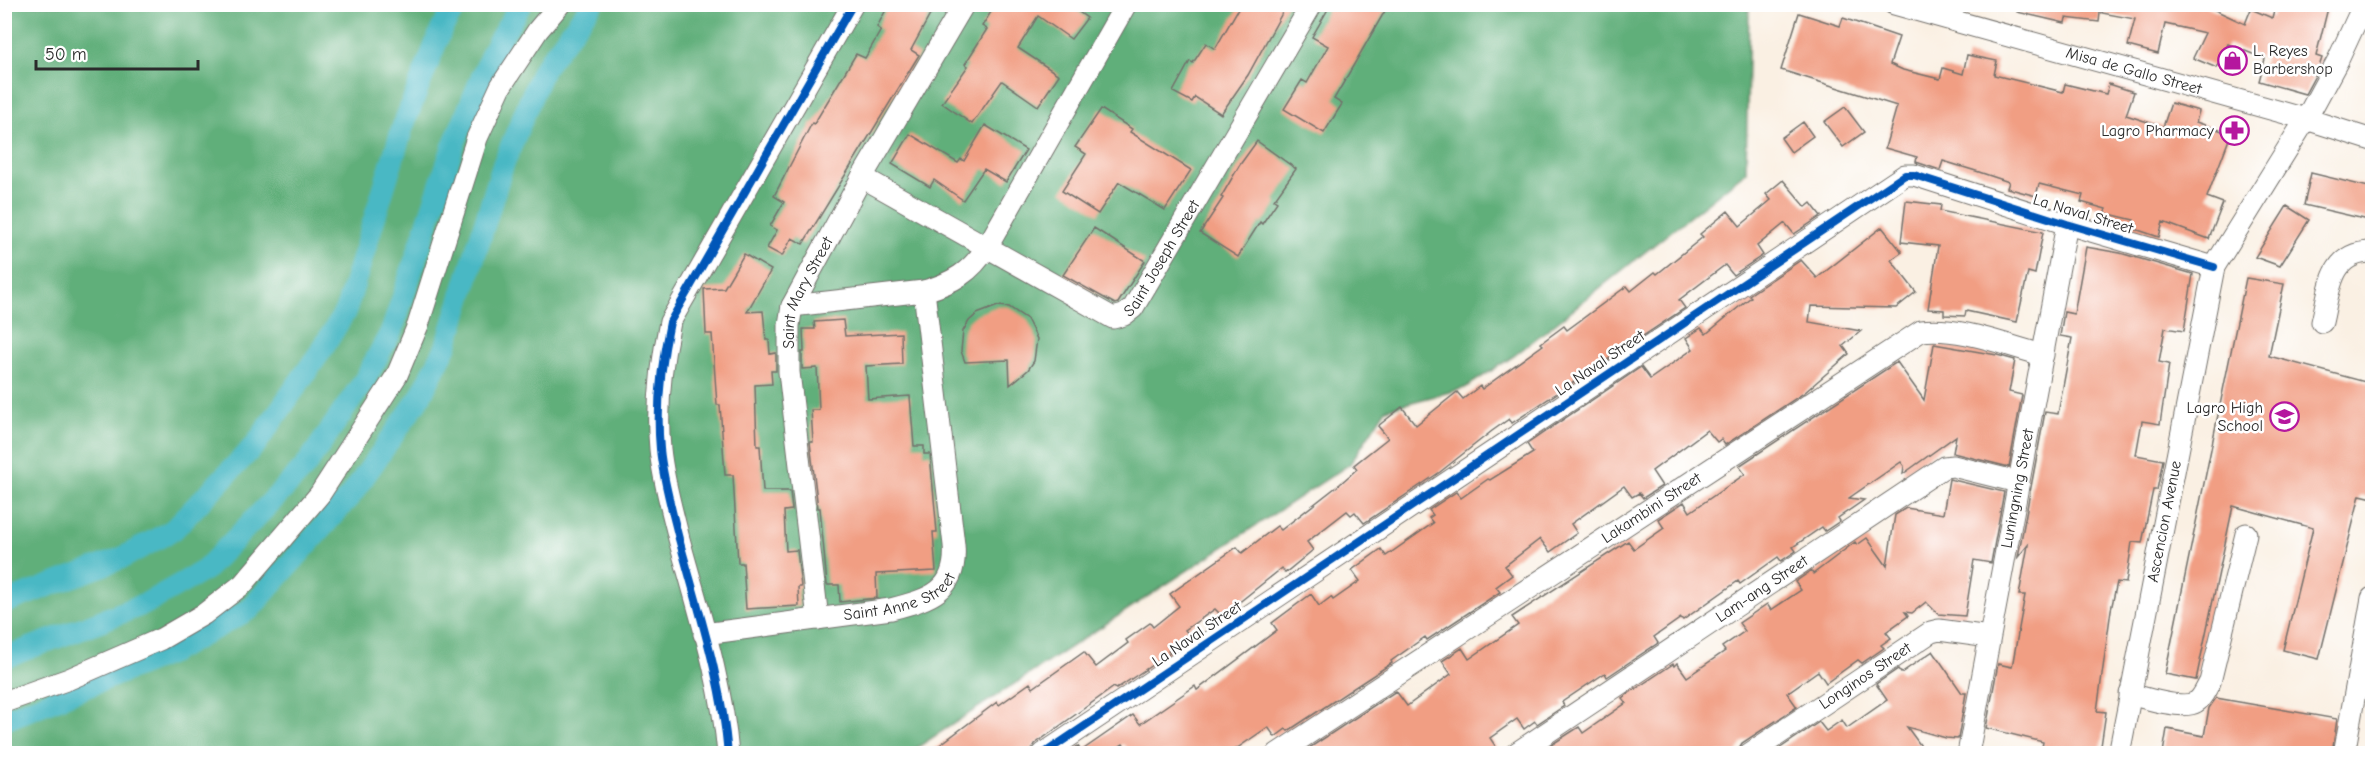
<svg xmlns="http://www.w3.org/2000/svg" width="2377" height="758" viewBox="0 0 2377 758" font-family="'Comic Neue',sans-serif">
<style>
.forest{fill:#60af7a;stroke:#466d52;stroke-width:1.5}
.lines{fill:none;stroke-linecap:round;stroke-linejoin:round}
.canal{stroke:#4ab8c4;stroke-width:22}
.building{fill:#f19e83}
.minor-casing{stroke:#73706b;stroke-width:23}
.minor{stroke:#fff;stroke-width:21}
.cycleway-casing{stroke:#fff;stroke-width:11}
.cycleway{stroke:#0057b8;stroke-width:8}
.labels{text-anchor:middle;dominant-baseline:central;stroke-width:5;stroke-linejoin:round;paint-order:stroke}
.poi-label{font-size:16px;fill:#2b2b2b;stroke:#fff;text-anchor:end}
.street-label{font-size:16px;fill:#2b2b2b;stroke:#fff}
</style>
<rect width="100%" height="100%" fill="#fff"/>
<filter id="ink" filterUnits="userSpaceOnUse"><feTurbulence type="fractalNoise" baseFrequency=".0167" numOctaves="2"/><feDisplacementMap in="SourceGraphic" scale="12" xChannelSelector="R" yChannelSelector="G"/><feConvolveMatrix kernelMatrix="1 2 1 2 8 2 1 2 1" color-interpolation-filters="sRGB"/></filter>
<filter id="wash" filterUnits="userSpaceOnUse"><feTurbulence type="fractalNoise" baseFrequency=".008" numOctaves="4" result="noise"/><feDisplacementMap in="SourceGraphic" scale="24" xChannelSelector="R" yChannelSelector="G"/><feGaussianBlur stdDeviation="1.35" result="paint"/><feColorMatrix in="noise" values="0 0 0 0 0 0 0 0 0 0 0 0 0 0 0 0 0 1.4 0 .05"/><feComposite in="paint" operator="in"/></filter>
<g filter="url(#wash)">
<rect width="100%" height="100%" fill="#faf0e3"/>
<!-- forest -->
<path class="forest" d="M4 5H1749L1746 172 1514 356 1465 388 1386 409 1350 464 909 753H5Z"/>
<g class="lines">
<!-- canal -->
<path class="canal" d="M4 603 122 558 173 530 256 444 323 348 346 310 403 126 442 28 457 4
M4 658 147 603 205 570 305 467 364 381 392 330 453 146 493 50 521 4
M4 720 173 652 250 609 352 494 420 397 446 347 503 165 543 69 592 4"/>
</g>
<g id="blocks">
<!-- building -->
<path class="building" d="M889 4H936L911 50 919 55 803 244 792 238 782 256 767 248 777 230 770 226 784 202 774 196 812 123 814 124 856 54 865 58 881 30 877 27Z
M996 4H1068L1087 18 1071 39 1038 16 1018 48 1059 75 1038 106 1002 81 972 124 942 103 968 66 965 64 987 29 982 26Z
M1241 4H1287L1248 75 1221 114 1195 97 1192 102 1173 92 1190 61 1193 63 1206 43 1215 49Z
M1331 4H1389L1334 99 1342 104 1324 133 1284 109 1302 80 1307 83 1328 46 1312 37Z
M2017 4H2101L2099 22 2066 18 2065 23 2017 12Z
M2103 4H2202L2245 24 2251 9 2272 18 2274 10 2277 11 2279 4H2329L2316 56 2322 58 2318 70 2305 94 2259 81 2265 59 2228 44 2217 68 2193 58 2205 33 2165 24 2158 54 2128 46 2135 19 2102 13Z
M1799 13 1840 26 1843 18 1899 37 1890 64 1903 70 1940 79 1943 68 1963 74 1967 55 1997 61 1994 75 2063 92 2065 84 2106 94 2109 84 2134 92 2126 115 2163 127 2171 103 2199 111 2196 122 2231 134 2207 197 2223 203 2209 239 2163 222 2159 237 2132 228 2134 220 2105 213 2106 209 2081 202 2083 195 2039 184 2036 196 2007 188 2009 182 1976 171 1943 161 1940 170 1916 162 1917 157 1885 148 1897 106 1781 70Z
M1845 107 1864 132 1843 147 1824 122Z
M1101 109 1132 129 1130 132 1191 170 1165 210 1119 182 1098 214 1062 191 1086 154 1075 147Z
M1803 122 1813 136 1791 152 1781 138Z
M985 125 1026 150 1006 182 984 169 963 200 934 180 930 187 892 164 910 134 958 163 961 159 964 161Z
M1257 141 1296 169 1274 200 1277 202 1262 224 1260 222 1238 257 1200 233 1223 198 1221 197 1239 166Z
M2311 173 2373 188V221L2304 205Z
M1783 180 1806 207 1811 203 1821 216 1794 234 1785 223 1757 246 1763 255 1733 275 1725 265 1679 300 1685 308 1512 423 1509 419 1492 431 1440 472 1364 523 1355 512 1351 515 1347 511 1307 542 1313 550 1285 573 1282 568 1222 616 1215 609 1185 630 1189 635 1168 651 1170 653 1116 689 1114 687 1061 725 1035 744 1030 753H929L997 702 999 705 1030 683 1033 688 1084 652 1096 667 1128 643 1126 640 1150 623 1153 627 1179 606 1170 594 1237 547 1242 553 1277 526 1281 530 1340 484 1357 469 1354 465 1388 438 1378 426 1402 407 1416 425 1457 392 1463 399 1480 386 1482 389 1543 345 1541 343 1564 326 1567 330 1627 286 1631 291 1655 272 1657 274 1703 237 1700 234 1728 211 1740 226 1771 200 1766 194Z
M1906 201 1941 205 1940 211 2043 232 2035 274 2028 272 2017 322 1966 311 1965 316 1944 315V310L1928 309 1938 246 1901 242Z
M2287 206 2309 220 2280 266 2255 257Z
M1882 227 1902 252 1891 260 1916 292 1896 308 1811 306 1809 322 1861 331 1843 346 1849 354 1804 393 1725 445 1721 439 1717 442 1707 430 1652 471 1662 486 1643 498 1639 493 1632 497 1624 486 1571 524 1577 533 1550 552 1540 539 1505 566 1512 575 1496 587 1500 592 1427 640 1425 637 1391 661 1392 663 1288 731 1286 729 1275 737 1268 727 1230 753H1130L1123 744 1109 753H1067L1078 746 1081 751 1133 715 1140 724 1195 686 1197 690 1277 630 1272 623 1311 594 1319 606 1331 597 1333 600 1360 581 1352 570 1381 549 1386 556 1433 523 1429 518 1433 515 1429 510 1456 492 1461 498 1488 479 1490 480 1533 453 1527 444 1641 367 1650 379 1693 349 1686 338 1701 328 1706 334 1751 297 1749 295 1801 260 1817 278Z
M1094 228 1145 261 1118 303 1115 304 1063 275Z
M2086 247 2120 253 2193 274 2184 331 2165 328 2159 362 2169 364 2160 424 2142 421 2136 455 2163 460 2157 490H2153L2142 543 2132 542 2126 583 2117 582 2111 610 2097 711 2106 712 2100 753H2041L2043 742 1986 728 1998 664 2012 667 2025 595H2019L2028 545 2018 557 2045 412 2058 414 2072 338 2060 336 2064 312 2074 314Z
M744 254 771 270 747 312 763 311 766 340H769L770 354 776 353V371H771L772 384 755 385 757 446H760L763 491H790L792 510 784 511 786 551 797 550 801 587H798L799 606 746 609 743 563H738L733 475H725L720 405H717L712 334H706L704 289 724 288Z
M2246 278 2284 284 2269 356 2373 384V498L2360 495 2319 659 2283 650 2313 528 2233 506 2196 680 2165 674Z
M998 306 1009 307 1027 319 1037 339 1034 361 1028 370 1010 385 1009 360 965 362 961 351 963 331 969 321 977 314Z
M843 320 845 336 901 333 902 364 866 366 868 399 910 396 914 446H924V454H930L937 532H933L936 571 876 574 877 598 840 602 839 585H827L820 508H818L810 442H813L811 410H819L817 368 802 369V352H804L803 329H815L814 322Z
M1934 344 1997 355 2015 360 2009 392 2022 395 2009 467 1953 453 1956 436 1903 474 1904 466 1901 462 1849 498 1864 500 1838 518 1840 521 1825 531 1822 527 1793 547 1796 551 1781 561 1778 557 1740 584 1738 581 1683 620 1681 618 1654 637 1658 643 1607 677 1605 673 1562 702 1564 706 1537 724 1535 721 1524 729 1517 719 1490 738 1496 747 1487 753 1303 752 1396 691 1407 706 1451 674 1442 661 1462 648 1469 659 1518 625 1512 617 1628 541 1634 549 1664 528 1658 519 1684 502 1690 512 1745 474 1739 466 1897 362 1924 400Z
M1949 479 2004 492 1991 563 1974 560 1965 616 1938 614 1926 602 1912 613 1905 612 1908 616 1886 632 1891 638 1881 645 1884 648 1862 663 1858 660 1826 683 1818 671 1787 693 1797 707 1742 743 1736 753H1557L1551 745 1579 727 1583 733 1626 703 1622 698 1673 664 1674 666 1677 663 1687 677 1725 651 1722 647 1745 631 1739 623 1767 604 1771 610 1801 590 1795 582 1811 571 1813 574 1855 542 1857 545 1867 538 1887 566 1895 515 1906 508 1943 514Z
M1933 651 1962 693H1966L1958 739 1946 738 1907 727 1926 753H1773L1819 722 1826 731 1842 720 1847 728 1887 700 1876 684 1898 669 1901 673Z
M2216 698 2337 719 2332 753H2163L2167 729 2204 736 2209 708Z"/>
</g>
</g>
<g filter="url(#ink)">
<use href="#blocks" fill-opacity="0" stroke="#73706b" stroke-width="1.5"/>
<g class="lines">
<defs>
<g id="minor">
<path id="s1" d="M1894 4 2306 119 2372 140"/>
<path id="s2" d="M862 177 1113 318 1124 315 1133 308 1312 4"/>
<path d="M792 306 924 291C953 283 971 272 987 247L1126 4"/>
<path d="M2322 322C2330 289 2330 252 2372 252"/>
<path id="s3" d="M818 619 789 372V325L792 306 862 177 964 4"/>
<path id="s4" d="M704 634 891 609C930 599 958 591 954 545L924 291"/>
<path d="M2130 694C2145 698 2183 710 2196 702 2203 698 2206 688 2210 682L2246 534"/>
<path d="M4 702 69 679 161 639 204 614 243 584 320 494 397 375 418 325 477 138 501 86 538 30 560 4"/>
<path d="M728 754C722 681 698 609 679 539 672 510 663 480 660 449 656 406 661 364 670 322L853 4"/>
<path d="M1043 754 1905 175H1914L2067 224 2214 267"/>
<path id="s5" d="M1277 754 1921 331C1959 326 2005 345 2043 355"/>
<path id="s6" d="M1515 754 1944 467 1953 466 2018 482"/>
<path id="s7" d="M1749 754 1931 632 1939 630 1989 637"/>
<path id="s8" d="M1968 754 2067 224"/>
<path id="s9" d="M2119 754 2214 267 2306 119 2338 60 2364 4"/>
<path d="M2344 754 2372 598"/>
</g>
</defs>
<!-- minor casing -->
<use href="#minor" class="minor-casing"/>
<!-- minor -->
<use href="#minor" class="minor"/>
<defs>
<path id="cycleway" d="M728 754C722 681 698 609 679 539 672 510 663 480 660 449 656 406 661 364 670 322L853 4
M1043 754 1905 175H1914L2067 224 2214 267"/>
</defs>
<!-- cycleway casing -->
<use href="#cycleway" class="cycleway-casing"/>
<!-- cycleway -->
<use href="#cycleway" class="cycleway"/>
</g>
</g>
<!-- icons -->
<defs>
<symbol id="shop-ring" viewBox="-11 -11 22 22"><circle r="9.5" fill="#fff" stroke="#b5179e" stroke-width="1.5"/><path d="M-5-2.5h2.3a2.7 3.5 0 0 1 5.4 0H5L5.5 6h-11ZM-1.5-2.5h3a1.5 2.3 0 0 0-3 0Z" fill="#b5179e"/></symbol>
<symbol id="pharmacy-ring" viewBox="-11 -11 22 22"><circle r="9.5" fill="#fff" stroke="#b5179e" stroke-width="1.5"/><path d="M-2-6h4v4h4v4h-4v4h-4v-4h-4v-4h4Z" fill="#b5179e"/></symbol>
<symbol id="school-ring" viewBox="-11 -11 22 22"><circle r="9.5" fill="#fff" stroke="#b5179e" stroke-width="1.5"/><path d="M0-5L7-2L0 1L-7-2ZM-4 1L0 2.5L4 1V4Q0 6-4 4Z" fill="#b5179e"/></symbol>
</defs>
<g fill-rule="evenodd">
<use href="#shop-ring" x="2216" y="44" width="33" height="33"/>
<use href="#pharmacy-ring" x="2218" y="114" width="33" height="33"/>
<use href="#school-ring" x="2268" y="400" width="33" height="33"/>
</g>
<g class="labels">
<!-- poi labels -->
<g class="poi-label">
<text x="2253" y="51" text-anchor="start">L. Reyes<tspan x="2253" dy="18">Barbershop</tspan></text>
<text x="2214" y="131">Lagro Pharmacy</text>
<text x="2263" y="408">Lagro High<tspan x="2263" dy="18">School</tspan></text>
</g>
<!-- street labels -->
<g class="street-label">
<text stroke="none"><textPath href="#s1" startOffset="249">Misa de Gallo Street</textPath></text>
<text transform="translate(2083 214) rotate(17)">La Naval Street</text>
<text stroke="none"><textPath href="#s2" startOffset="368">Saint Joseph Street</textPath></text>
<text stroke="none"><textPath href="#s3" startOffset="332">Saint Mary Street</textPath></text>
<text transform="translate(1600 363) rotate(-34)">La Naval Street</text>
<text stroke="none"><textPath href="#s8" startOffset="270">Luningning Street</textPath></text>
<text stroke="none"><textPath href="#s5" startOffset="448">Lakambini Street</textPath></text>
<text stroke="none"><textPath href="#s9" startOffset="237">Ascencion Avenue</textPath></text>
<text stroke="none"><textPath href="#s6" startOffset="297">Lam-ang Street</textPath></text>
<text stroke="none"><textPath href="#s4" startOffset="201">Saint Anne Street</textPath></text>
<text transform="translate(1197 634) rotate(-34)">La Naval Street</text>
<text stroke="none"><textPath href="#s7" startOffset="140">Longinos Street</textPath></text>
</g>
</g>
<!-- margin -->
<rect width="2377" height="758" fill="none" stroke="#fff" stroke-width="24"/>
<!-- scale -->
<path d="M36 60v9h162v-9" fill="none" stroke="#2b2b2b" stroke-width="3"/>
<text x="45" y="60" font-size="18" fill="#2b2b2b" stroke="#ffffff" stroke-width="4.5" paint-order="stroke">50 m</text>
</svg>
